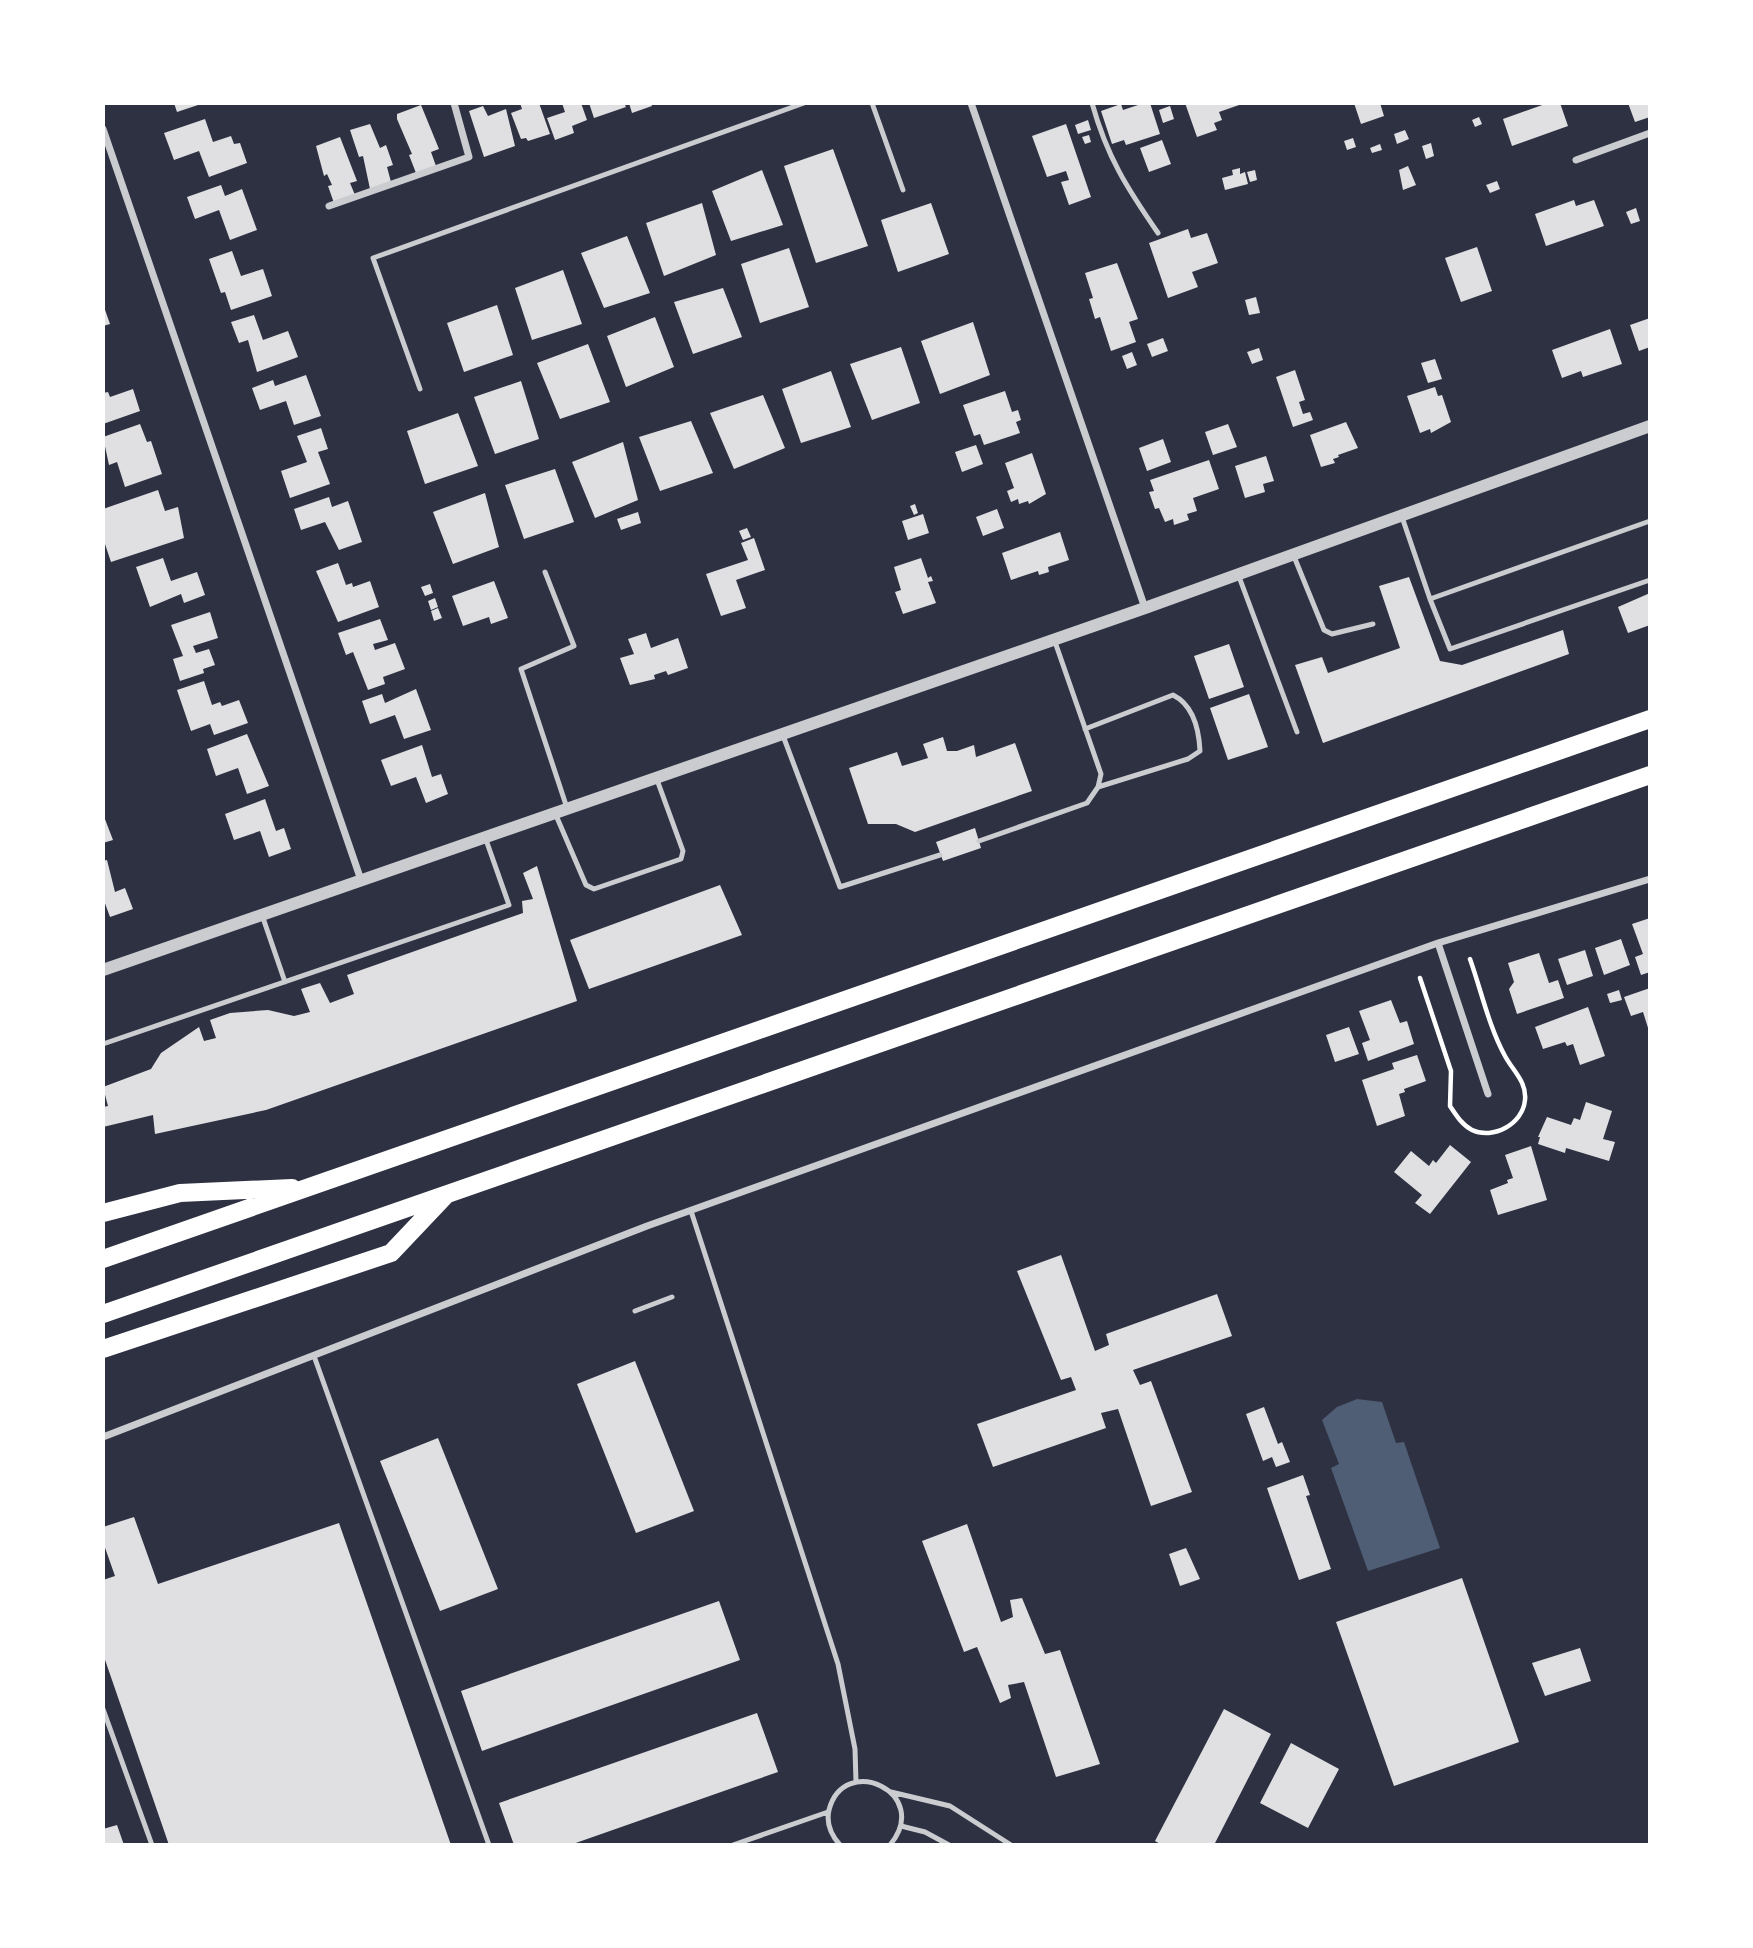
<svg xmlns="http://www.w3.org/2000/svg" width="1753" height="1948" viewBox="0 0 1753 1948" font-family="'PT Sans',sans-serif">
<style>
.water{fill:#4f5d75}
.building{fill:#e0e0e3}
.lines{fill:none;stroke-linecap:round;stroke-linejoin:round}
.path{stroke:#fff;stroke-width:4.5}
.service{stroke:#caccd0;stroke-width:5}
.minor{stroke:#caccd0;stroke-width:7}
.tertiary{stroke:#caccd0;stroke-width:12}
.motorway{stroke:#fff;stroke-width:18}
</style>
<rect width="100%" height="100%" fill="#2d3142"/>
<!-- water -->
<path class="water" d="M1357 1399 1382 1402 1396 1443 1404 1442 1440 1548 1368 1571 1331 1468 1339 1464 1322 1420 1337 1407Z"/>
<!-- building -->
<path class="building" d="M174 103H201V104L177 112Z
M520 103H539L550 134 528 141 526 138 521 139 511 113 522 109Z
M562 103H581L587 120 572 126 574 133 555 140 547 118 565 112Z
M589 103H624L626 107 594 118Z
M629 103H651L652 106 632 113Z
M1144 103H1150L1160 134 1126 145 1124 140 1112 144 1101 111 1121 104 1123 110Z
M1185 103H1242V104L1219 112 1222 120 1214 123 1217 130 1197 137Z
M1354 103H1380L1384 116 1361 124Z
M1548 103H1560L1568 126 1512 146 1503 119Z
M1628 103H1650V117L1635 122Z
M421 105 439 149 431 152 436 166 416 173 409 155 412 154 397 119V114Z
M483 106 488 116 506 109 515 146 484 157 469 111Z
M1170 106 1174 119 1163 123 1159 110Z
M1479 117 1482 124 1475 127 1472 120Z
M205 119 213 142 231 136 234 144 240 143 247 163 209 177 199 151 174 160 164 133Z
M1088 120 1091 130 1078 134 1075 125Z
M370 124 380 148 386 145 393 165 387 167 391 182 370 189 363 156 359 157 350 130Z
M1066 124 1091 197 1069 205 1061 182 1069 180 1066 171 1047 177 1032 136Z
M1405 130 1409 139 1397 144 1394 134Z
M1089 135 1091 142 1085 144 1082 137Z
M340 137 357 181 350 183 355 195 334 203 328 186 332 185 327 174 324 176 316 146Z
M1353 138 1356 147 1347 150 1344 141Z
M1162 140 1171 164 1149 172 1140 148Z
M1431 143 1434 156 1426 159 1422 146Z
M1380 144 1382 150 1372 153 1370 148Z
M833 149 868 246 816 263 784 166Z
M1408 166 1416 185 1403 190 1399 170Z
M1240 168V174L1245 172 1248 184 1225 190 1222 178 1233 175 1232 170Z
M762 170 783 225 731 241 712 191Z
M1255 170 1257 180 1250 182 1247 172Z
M1497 181 1500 189 1490 193 1486 185Z
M221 185 225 196 242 189 257 230 230 240 219 210 195 219 187 197Z
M1574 200 1576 206 1594 200 1604 226 1546 246 1535 214Z
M702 203 716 255 664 276 646 223Z
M931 203 949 254 898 272 881 220Z
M1636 208 1640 221 1631 224 1626 212Z
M1188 229 1191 238 1207 233 1218 263 1192 272 1198 287 1168 298 1149 243Z
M627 236 650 293 604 308 581 253Z
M1477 247 1492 291 1461 302 1445 258Z
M789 248 809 307 760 323 741 264Z
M232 251 241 276 263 269 272 296 231 310 225 292 221 293 209 259Z
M1117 263 1138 319 1129 322 1136 342 1111 351 1100 317 1095 319 1089 299 1093 298 1085 273Z
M563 270 582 324 532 340 515 288Z
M723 288 742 337 693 354 674 302Z
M1256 297 1260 313 1249 315 1245 300Z
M103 304 110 324 103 326Z
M497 305 513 355 464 372 447 323Z
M254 315 263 340 288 331 298 357 257 372 248 340 239 343 231 322Z
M655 317 674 367 626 387 607 336Z
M1650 318V347L1639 351 1630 325Z
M973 322 990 375 940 394 921 341Z
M1610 329 1622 364 1583 377 1581 371 1562 378 1552 350Z
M1163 338 1168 351 1152 357 1147 344Z
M588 344 610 402 560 419 537 363Z
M901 347 920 403 872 420 850 364Z
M1259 348 1263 360 1252 364 1247 352Z
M1132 352 1137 365 1127 369 1122 356Z
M1435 359 1442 379 1428 383 1421 363Z
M1295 370 1305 400 1299 402 1303 414 1310 412 1313 420 1293 427 1276 377Z
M831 371 851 427 801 443 782 389Z
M306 375 321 416 294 425 286 401 260 410 252 388 273 380 275 386Z
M521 381 539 439 495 454 474 397Z
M1435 387 1438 396 1442 395 1451 422 1431 433 1430 429 1420 433 1407 396Z
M133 389 140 411 103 424V393L108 392 110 397Z
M1005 391 1012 412 1018 410 1021 420 1016 422 1020 433 984 445 980 434 974 436 963 405Z
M763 395 785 448 734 469 710 413Z
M458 413 478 466 425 484 407 431Z
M691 421 713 473 660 491 639 437Z
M1346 422 1358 448 1338 455 1339 457 1333 459 1335 463 1321 467 1310 435Z
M140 424 147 442 151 441 162 474 125 487 117 462 109 465 103 437Z
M1228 424 1237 447 1213 455 1205 432Z
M321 428 328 449 318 452 330 484 290 498 281 471 307 462 297 436Z
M1163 439 1171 462 1147 471 1139 448Z
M623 442 638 500 595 518 572 462Z
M976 445 983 464 962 472 955 452Z
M1032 453 1046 494 1029 504 1028 501 1019 504 1018 499 1011 502 1007 491 1014 488 1005 463Z
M1266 456 1274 481 1263 484 1265 492 1245 498 1235 466Z
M1209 460 1219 489 1193 498 1197 511 1187 514 1189 520 1174 525 1173 519 1165 522 1159 508 1155 509 1149 492 1154 491 1150 480Z
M555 469 574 522 524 539 505 485Z
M158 490 165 511 178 507 184 538 111 562 103 538V509Z
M485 493 499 547 453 564 433 512Z
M329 497 332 507 348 501 362 542 339 550 325 522 301 530 294 509Z
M915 504 918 513 914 515 910 506Z
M997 509 1004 528 983 536 976 517Z
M638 512 641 523 621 530 617 519Z
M923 514 929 533 908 540 902 521Z
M747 528 751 537 743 540 739 531Z
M1060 532 1069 560 1048 567 1049 572 1039 575 1038 571 1011 580 1002 553Z
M754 538 765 570 736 580 746 608 721 616 706 574 748 560 741 543Z
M163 558 171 581 197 572 205 595 184 603 181 594 150 607 136 567Z
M921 558 928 578 931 576 933 581 928 582 936 603 903 614 895 592 901 590 894 567Z
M338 563 346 585 352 583 353 587 370 581 379 607 338 622 316 571Z
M1409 577 1440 661 1462 665 1563 630 1569 654 1323 743 1295 665 1322 657 1328 673 1400 648 1379 586Z
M494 581 508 618 491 624 489 617 463 626 452 596Z
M430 584 433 593 425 596 421 587Z
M1650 593V625L1628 633 1618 607Z
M435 598 438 607 431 610 428 601Z
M438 608 442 618 434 621 431 611Z
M210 612 218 638 193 646 196 653 209 649 215 665 203 669 204 673 180 681 173 659 183 656 171 625Z
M380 619 388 640 373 644 375 650 395 643 405 669 383 677 385 684 368 690 353 652 346 655 338 633Z
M646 633 651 648 678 638 688 668 668 675 666 671 654 675 655 679 630 685 620 658 634 654 628 639Z
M1229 644 1244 687 1209 699 1194 656Z
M204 681 212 705 220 702 222 706 239 700 248 723 214 735 210 724 191 731 177 690Z
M416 689 431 730 404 739 395 715 370 724 362 701 382 694 385 703Z
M1249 694 1268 747 1228 760 1210 708Z
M247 734 269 786 247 794 238 768 216 776 207 749Z
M943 737 947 751H957L974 745 976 757 1015 743 1032 791 915 832 896 824H868L849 768 897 752 902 766 928 758 923 744Z
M422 745 432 777 441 774 448 794 426 803 416 777 391 786 381 760Z
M265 799 276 831 284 828 291 849 269 857 260 831 234 840 225 814Z
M103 814 113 840 103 843Z
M975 828 981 848 943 861 936 842Z
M107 860 115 892 125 888 133 909 110 917 103 898V861Z
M537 866 577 1001 266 1110 155 1134 153 1115 103 1127V1107L108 1106 103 1087 151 1069 161 1053 199 1027 204 1041 216 1038 210 1020 230 1013 268 1010 294 1016 310 1012 301 989 320 983 330 1003 354 994 347 975 523 913 522 901 533 899 523 873Z
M720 885 742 935 589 989 570 940Z
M1650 918V972L1641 975 1635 957 1643 954 1632 924Z
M1621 939 1630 965 1604 975 1595 948Z
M1585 950 1593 976 1567 985 1558 959Z
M1539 953 1549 983 1558 980 1564 998 1517 1014 1509 989 1514 982 1508 963Z
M1650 988V1031H1649L1643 1012 1631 1016 1624 997Z
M1619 990 1622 1000 1610 1003 1607 994Z
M1391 1000 1400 1023 1407 1021 1414 1044 1368 1061 1362 1043 1370 1040 1359 1011Z
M1588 1007 1605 1056 1580 1065 1573 1044 1567 1046 1565 1042 1543 1049 1535 1027Z
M1349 1027 1359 1054 1335 1062 1326 1035Z
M1417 1055 1426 1081 1404 1089 1405 1092 1399 1094 1405 1116 1377 1126 1362 1080 1394 1069 1392 1063Z
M1586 1102 1612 1111 1603 1139 1615 1142 1609 1161 1566 1148 1565 1153 1538 1144 1540 1137H1538L1547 1117 1571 1125 1574 1118 1580 1120Z
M1450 1145 1471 1162 1430 1214 1415 1203 1422 1195 1394 1172 1411 1151 1429 1166 1433 1160 1436 1163Z
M1531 1146 1547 1200 1498 1215 1490 1190 1508 1183 1507 1180 1513 1178 1505 1155Z
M1061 1255 1095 1351 1109 1345 1106 1334 1217 1294 1232 1336 1133 1370 1140 1385 1151 1381 1192 1492 1151 1506 1118 1409 1101 1413 1106 1428 993 1467 977 1424 1076 1390 1071 1377 1061 1380 1017 1271Z
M635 1361 694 1511 636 1533 577 1384Z
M1264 1407 1278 1444 1282 1442 1290 1462 1276 1467 1272 1457 1263 1461 1246 1414Z
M438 1438 498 1589 440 1611 380 1461Z
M1303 1475 1310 1495 1306 1496 1331 1569 1299 1580 1267 1488Z
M134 1517 158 1584 339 1523 451 1845H169L103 1654V1580L115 1576 103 1542V1527Z
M967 1524 1001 1622 1013 1617 1010 1600 1022 1598 1045 1654 1060 1650 1100 1764 1056 1777 1024 1682 1008 1685 1011 1698 1000 1703 977 1647 964 1652 922 1541Z
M1186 1548 1200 1579 1180 1586 1169 1554Z
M1462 1578 1519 1742 1394 1786 1336 1622Z
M719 1601 740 1660 482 1751 461 1691Z
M1580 1648 1591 1681 1545 1696 1532 1663Z
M1224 1709 1271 1734 1214 1845H1162L1155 1841Z
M757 1713 778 1772 570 1845H514L499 1803Z
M1291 1743 1339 1769 1308 1828 1260 1803Z
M117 1825 124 1845H103V1829Z"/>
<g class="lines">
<!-- path -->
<path class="path" d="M1420 978 1451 1071 1450 1106C1456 1115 1462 1125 1472 1130 1493 1140 1523 1124 1525 1100 1527 1082 1513 1071 1505 1056 1489 1027 1481 990 1470 959"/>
<!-- service -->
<path class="service" d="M872 103 903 190
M1092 103C1107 157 1127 188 1158 233
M420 389 373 258 804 103
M1402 517 1430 599 1650 521
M1293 554 1324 630 1332 634 1373 624
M545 572 574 646 521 669 567 808
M1238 574 1297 732
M1430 599 1450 649 1650 580
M1085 729 1173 695C1193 705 1199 730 1200 751L1188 759 1098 787
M782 733 840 887 940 855
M555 813 586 885 594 889 681 859 683 851 656 777
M979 841 1087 803 1098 787 1101 774 1054 639
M262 915 285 982
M103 1044 509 905 485 837
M691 1211 838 1664 855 1749 856 1782
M635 1311 672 1297
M314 1356 489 1845
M103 1709 152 1845
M891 1792 950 1806 1011 1845
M901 1826 925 1832 949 1845
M733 1845 828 1812
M840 1845C831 1835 826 1823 829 1810 844 1752 933 1793 890 1845"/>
<!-- minor -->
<path class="minor" d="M971 103 1145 608
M103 129 361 880
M1576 160 1650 133
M329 206 469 157 454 103
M1438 943 1488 1094
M103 1437 647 1226 1438 943 1650 879"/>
<!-- tertiary -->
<path class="tertiary" d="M103 970 1145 608 1650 426"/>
<!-- motorway -->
<path class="motorway" d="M103 1213 180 1193 292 1188
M103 1259 1650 719
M103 1314 1650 775
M103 1349 391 1253 445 1196"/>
</g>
<!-- border -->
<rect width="1753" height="1948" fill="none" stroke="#ffffff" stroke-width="210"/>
</svg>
